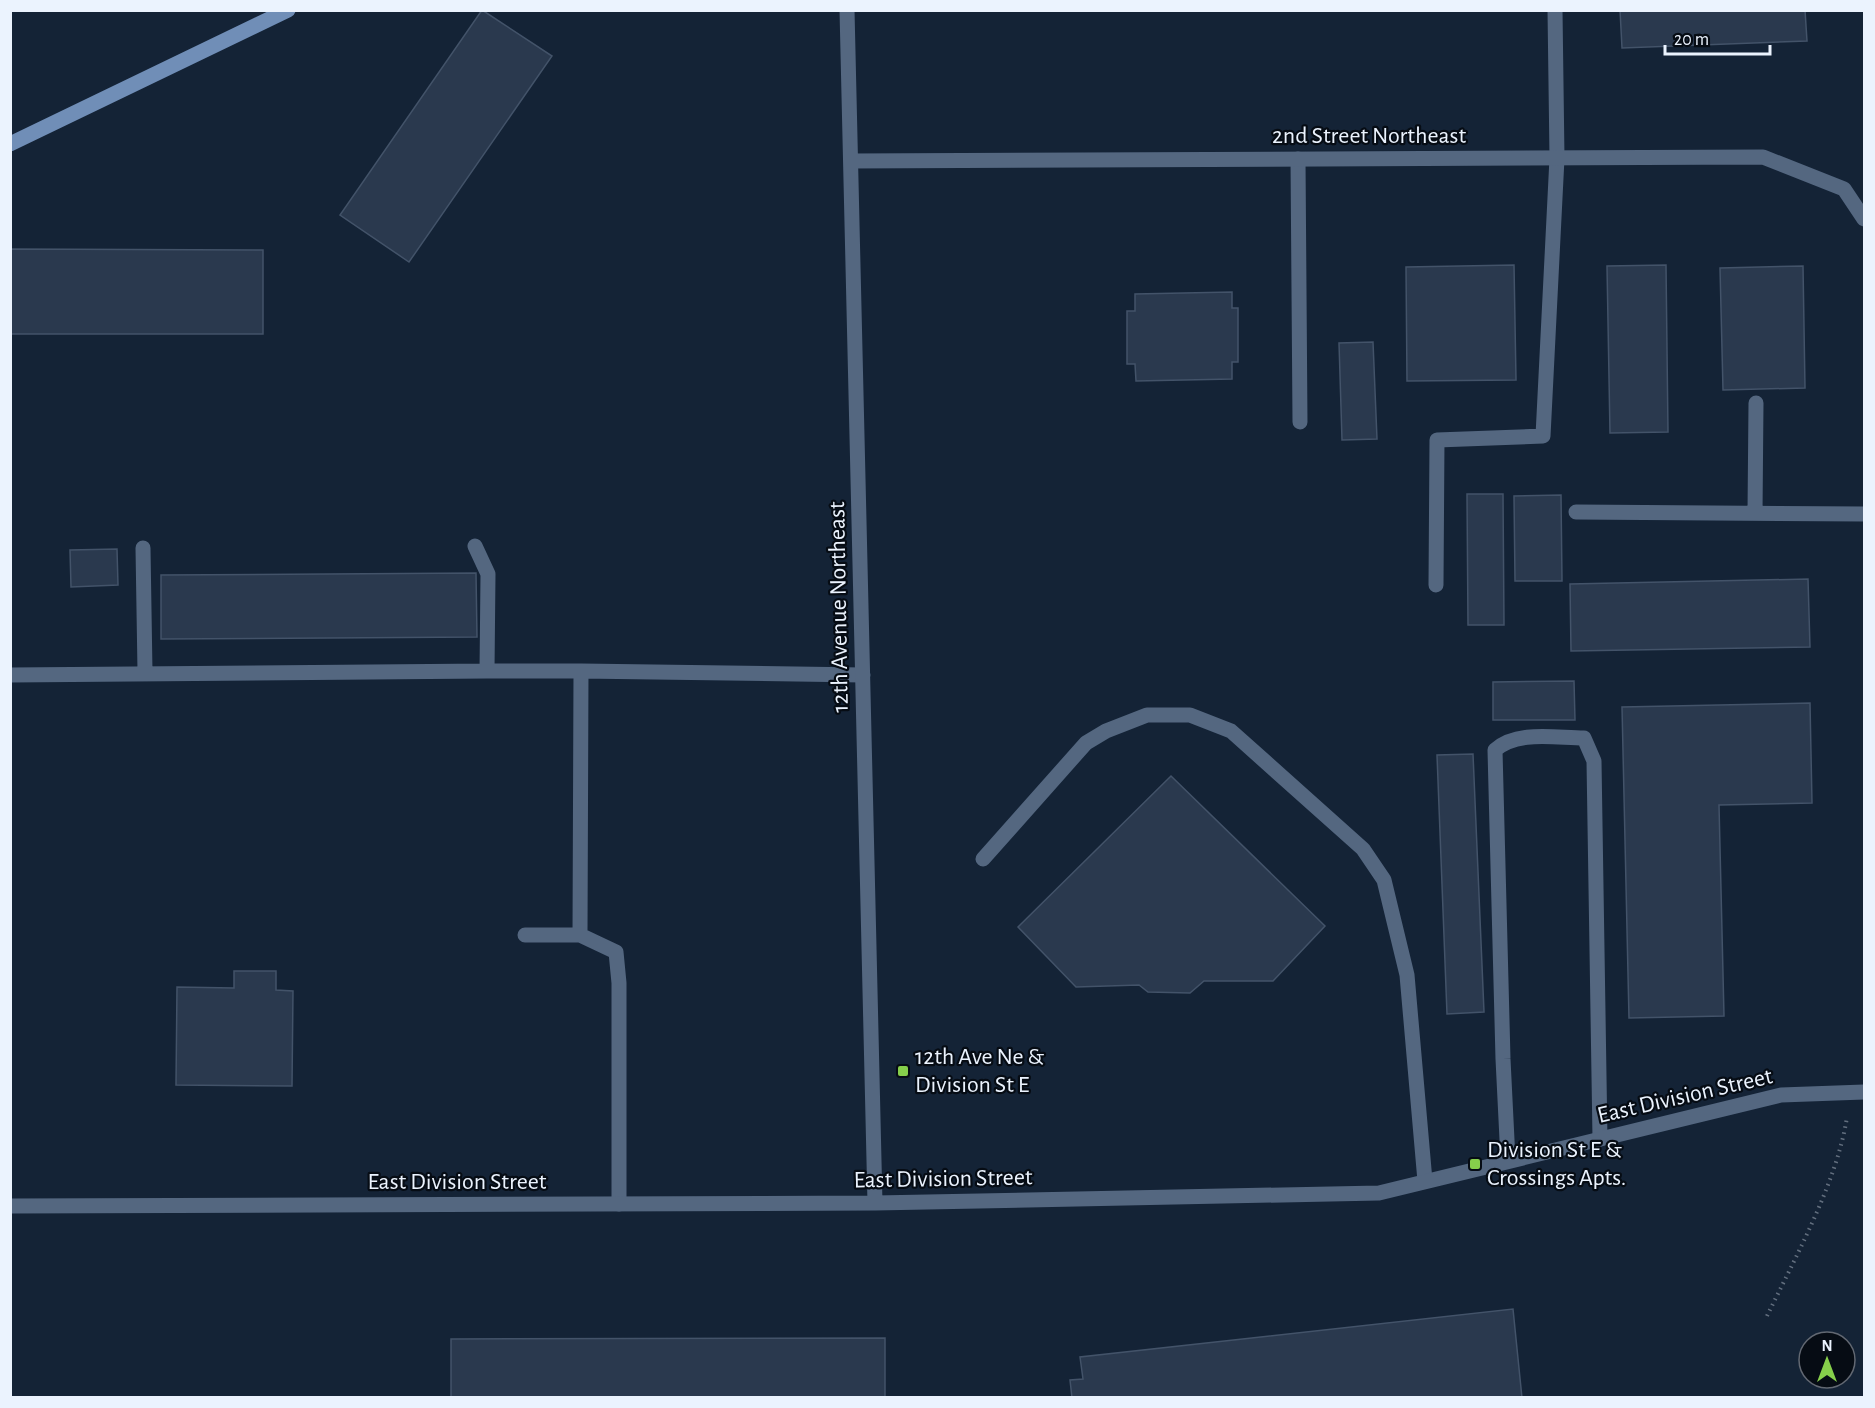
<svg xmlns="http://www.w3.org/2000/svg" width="1875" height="1408" viewBox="0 0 1875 1408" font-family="'Alegreya Sans',sans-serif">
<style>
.building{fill:#2a394e;stroke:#435369;stroke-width:1.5}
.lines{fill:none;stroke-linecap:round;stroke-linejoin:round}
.path{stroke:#636f7f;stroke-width:4;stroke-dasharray:1.5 4.5;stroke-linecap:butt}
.lane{stroke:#546780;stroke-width:15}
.street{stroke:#546780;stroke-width:15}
.secondary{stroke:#708eb7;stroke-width:15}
.poi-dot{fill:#86cf4b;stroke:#060c14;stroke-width:2}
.labels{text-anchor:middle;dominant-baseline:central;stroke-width:4.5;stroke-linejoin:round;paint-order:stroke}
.street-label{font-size:24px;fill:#ebf3fe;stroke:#060c14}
.poi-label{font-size:24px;fill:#ebf3fe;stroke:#060c14;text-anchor:start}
</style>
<rect width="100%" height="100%" fill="#142336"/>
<!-- building -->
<path class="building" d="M482 10 552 56 409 262 340 215Z
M1620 10H1805L1807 41 1622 48Z
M10 249 263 250V334H10Z
M1514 265 1516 380 1407 381 1406 267Z
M1666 265 1668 432 1610 433 1607 266Z
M1803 266 1805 388 1723 390 1720 268Z
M1232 292V308H1238V362H1232V379L1136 381 1135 364H1127V311H1135V294Z
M1373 342 1377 439 1342 440 1339 343Z
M1467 494H1503L1504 625H1468Z
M1561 495 1562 581H1515L1514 496Z
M117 549 118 585 71 587 70 550Z
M476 573 477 637 161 639V575Z
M1808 579 1810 647 1571 651 1570 584Z
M1574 681 1575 720H1493V682Z
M1810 703 1812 803 1719 805 1724 1016 1629 1018 1622 707Z
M1473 754 1484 1012 1447 1014 1437 755Z
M1171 776 1325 926 1273 981H1204L1190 993 1148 992 1139 985 1076 987 1018 927Z
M234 971H276V990L293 991 292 1086 176 1085 177 987 234 988Z
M1513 1309 1522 1398H1072L1070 1380 1083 1379 1080 1357Z
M885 1338V1398H451V1339Z"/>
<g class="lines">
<!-- path -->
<path class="path" d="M1767 1316C1796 1256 1837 1182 1847 1117"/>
<!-- lane -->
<path class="lane" d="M1298 159 1300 422
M1576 512 1864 514
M1755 513 1756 403
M143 548 145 672
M1436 585 1437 440 1543 436 1557 158 1555 10
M487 671H581L580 935H525
M581 671 863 675
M10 675 487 671 488 574 475 546
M983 859 1086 743 1106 731 1147 715H1190L1231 731 1363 849 1384 880 1407 975 1425 1181
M580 935 616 952 619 983V1204
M1508 1160 1503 1059 1495 750C1517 730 1556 738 1584 738L1594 761 1600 1139"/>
<!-- street -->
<path class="street" d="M847 10 875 1203
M851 161 1763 157 1844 189 1864 219
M10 1206 875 1203 1379 1193 1781 1095 1864 1092"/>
<!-- secondary -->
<path class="secondary" d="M10 144 288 10"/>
</g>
<!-- markers -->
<g class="poi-dot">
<rect x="897" y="1065" width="12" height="12" rx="3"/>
<rect x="1469" y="1158" width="12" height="12" rx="3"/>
</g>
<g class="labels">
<!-- street labels -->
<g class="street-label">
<text x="1369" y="136">2nd Street Northeast</text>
<text transform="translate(839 607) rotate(-91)">12th Avenue Northeast</text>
<text transform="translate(1685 1096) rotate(-13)">East Division Street</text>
<text transform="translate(943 1179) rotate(-1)">East Division Street</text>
<text x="457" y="1182">East Division Street</text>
</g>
<!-- poi labels -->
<g class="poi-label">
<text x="915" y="1057">12th Ave Ne &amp;<tspan x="915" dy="28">Division St E</tspan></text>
<text x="1487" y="1150">Division St E &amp;<tspan x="1487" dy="28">Crossings Apts.</tspan></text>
</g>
</g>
<!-- border -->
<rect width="1875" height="1408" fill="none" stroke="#ebf3fe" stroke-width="24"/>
<!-- north arrow -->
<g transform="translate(1827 1360)"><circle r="28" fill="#060c14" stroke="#626872" stroke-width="1.5"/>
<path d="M0-4.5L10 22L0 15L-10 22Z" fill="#86cf4b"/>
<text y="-9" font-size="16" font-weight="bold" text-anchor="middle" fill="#ebf3fe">N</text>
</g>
<!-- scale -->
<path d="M1665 45v9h105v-9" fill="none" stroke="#ebf3fe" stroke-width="3"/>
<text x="1674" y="45" font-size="18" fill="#ebf3fe" stroke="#060c14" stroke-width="4.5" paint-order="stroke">20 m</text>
</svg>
